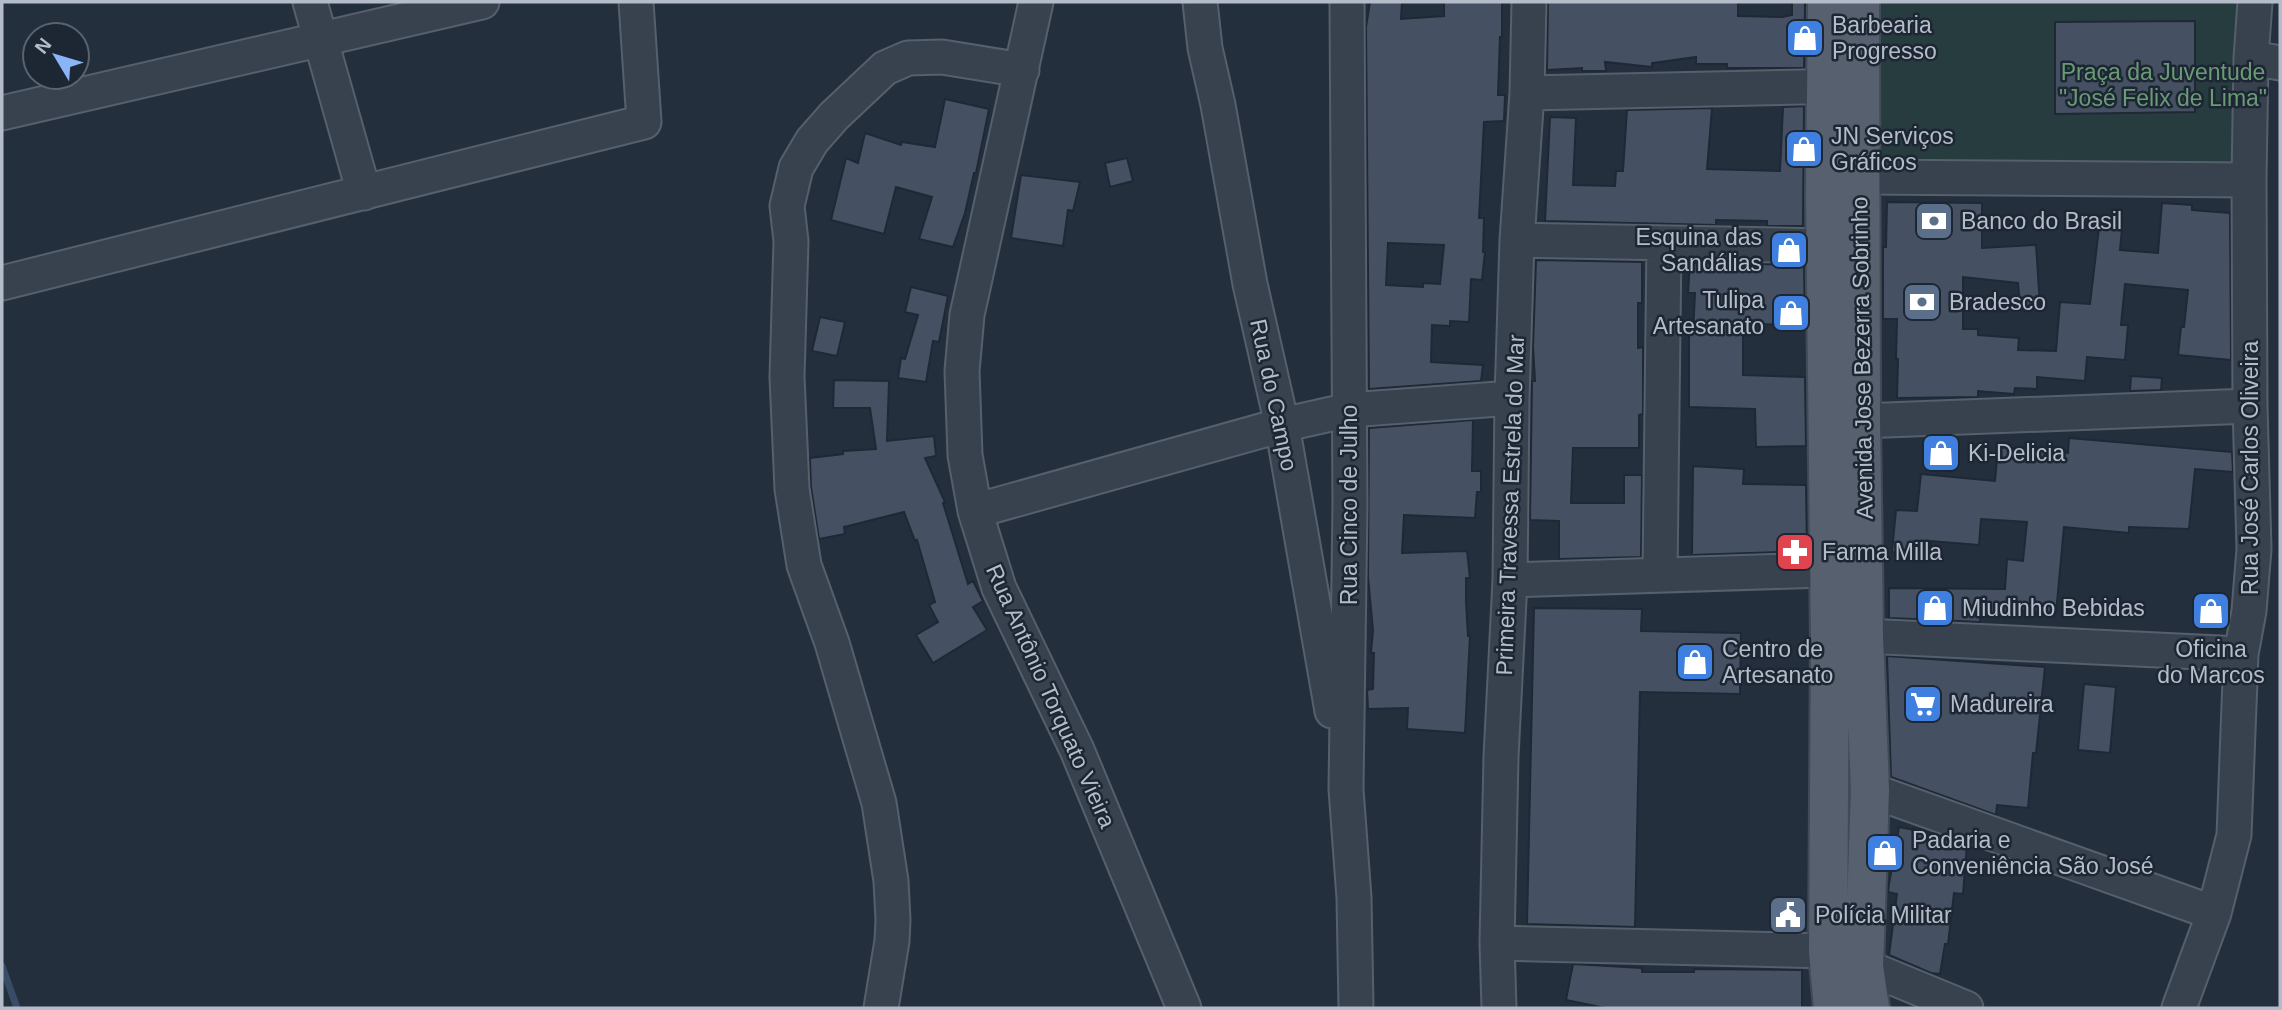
<svg xmlns="http://www.w3.org/2000/svg" width="2282" height="1010" viewBox="0 0 2282 1010" font-family="Helvetica,sans-serif">
<style>
.green{fill:#263c3f}
.lines{fill:none;stroke-linecap:round;stroke-linejoin:round}
.stream{stroke:#394c67;stroke-width:7}
.building{fill:#455162;stroke:#1f2835;stroke-width:2;fill-rule:evenodd}
.minor-casing{stroke:#565f6c;stroke-width:37}
.major-casing{stroke:#414a57;stroke-width:42}
.minor{stroke:#38414e;stroke-width:33}
.major{stroke:#56606e;stroke-width:38}
.labels{text-anchor:middle;dominant-baseline:central;stroke-width:5;stroke-linejoin:round;paint-order:stroke}
.poi-label{font-size:23px;fill:#b4bcc9;stroke:#1d2633;text-anchor:start}
.park-label{font-size:23px;fill:#6b9a76;stroke:#1d2633}
.street-label{font-size:23px;fill:#b4bcc9;stroke:#1d2633}
</style>
<rect width="100%" height="100%" fill="#242f3e"/>
<!-- green -->
<path class="green" d="M1872 2H2252L2244 171 1869 165Z"/>
<g class="lines">
<!-- stream -->
<path class="stream" d="M2 966 17 1008"/>
</g>
<!-- building -->
<path class="building" d="M1370 2H1402L1401 19 1444 16V2H1502V37H1500L1498 95H1505L1504 121 1484 122 1479 218H1484L1483 252H1485L1482 280 1471 279 1469 322 1450 321V326L1432 325 1431 362 1483 365 1481 381 1369 389 1366 27ZM1388 243 1444 245 1440 284 1423 283V287L1386 285Z
M1548 2H1738V16L1782 17 1792 15V2H1805L1804 68H1727V64H1696V57L1652 63V67L1605 62 1606 71H1582V68L1547 70Z
M2195 21V112L2055 114V22Z
M945 99 989 109 976 173H974L965 213 953 247 919 239 932 197 896 187 884 234 831 220 846 158 858 163 865 133 901 145 902 142 935 147Z
M1804 106 1803 226H1767V221L1716 220V225L1545 221 1550 117 1576 118 1573 185 1615 186 1616 171H1623L1627 110 1712 108 1707 169 1780 171 1783 107Z
M1127 158 1133 181 1110 187 1105 163Z
M1021 175 1080 182 1073 211 1068 210 1063 246 1011 238Z
M1887 202 1982 203V248L2036 245 2040 305 2020 307 2018 283 1963 277V329H1978V335L2019 338 2018 350 2056 351 2060 302 2090 304 2099 228 2122 229 2120 250 2158 253 2162 203 2192 205V210L2230 213 2231 360 2178 355 2181 327H2184L2188 290 2125 284 2121 325H2128L2125 360 2087 357 2085 381 2037 377V389L2015 388 2014 394 1978 391V397L1897 398 1898 359H1896L1897 319H1883V247H1886Z
M1536 260 1642 262V303H1638V348L1643 347V414L1639 415V448H1573L1571 503H1624V475H1642L1641 557 1559 559V521L1530 520 1532 381H1535L1533 347Z
M1690 263 1804 265 1805 325 1743 324V375L1805 377 1806 446 1756 447 1755 409 1689 407V334H1693L1695 293H1688Z
M911 287 948 296 939 342 933 341 926 382 898 378 901 358 905 359 918 315 905 312Z
M820 317 845 322 837 356 812 351Z
M2131 376 2162 378 2161 390 2130 391Z
M834 380 889 381 887 441 934 436 936 456 925 458 945 502 943 503 968 584 973 581 983 601 973 607 987 630 933 663 916 635 938 622 929 605 935 602 917 540 915 541 904 512 844 527 845 534 819 539 811 487 810 458 843 454V451L876 449 870 408H833Z
M1473 420 1472 471H1481V492H1477L1475 518 1404 515 1402 553 1467 551 1470 578H1466V601L1468 636H1470L1465 733 1407 729 1408 708 1368 709 1367 690 1373 689 1374 653H1371L1373 630 1368 577 1369 428Z
M2069 438 2232 452 2233 472 2195 469 2189 529 2129 527V533L2064 527 2056 613 2016 610 2015 615 1980 612V622L1889 618V588L2005 589 2007 559 2023 561 2027 522 1981 519 1979 545 1931 541 1930 555 1892 552 1896 510 1917 511 1921 474 1995 481 1998 447 2068 453Z
M1693 466 1744 469 1743 484 1806 485 1807 551 1692 555Z
M1534 608 1642 609 1641 631 1741 633 1740 694 1640 692 1635 927 1527 924Z
M1887 656 2045 667 2036 753H2033L2028 808 1997 805 1996 815 1891 777Z
M2084 684 2116 687 2110 753 2078 750Z
M1899 827 1935 834 1934 839 1954 840 1967 845 1963 894 1954 893 1948 944H1945L1940 974 1931 973 1889 955 1897 894 1888 892 1889 884Z
M1573 964 1642 968V972H1694V969L1802 970V1008H1605L1566 1000Z"/>
<g class="lines">
<defs>
<path id="minor" d="M310 2 364 193
M1036 2 967 315 962 371 965 455 975 511 999 588 1077 750 1184 1008
M1200 2 1205 48 1218 105 1250 284 1282 425 1332 711
M1347 2 1350 505 1346 789 1354 898 1356 1008
M2251 58 2280 63
M1527 93 1853 86
M2 113 482 2
M1861 177 2249 180
M1517 240 1827 246
M2 283 644 122 636 2
M1861 421 2250 406
M975 511 1282 425 1349 410 1512 398
M1660 574 1664 244
M1510 580 1854 569
M1864 636 2241 654
M1870 790 2214 913
M1497 943 1828 951
M1864 966 1966 1008
M881 1008 892 941 893 920 891 881 879 803 832 643 804 565 792 489 787 377 791 241 787 206 796 168 812 141 834 116 885 68 908 58 942 57 1022 70
M1499 1008 1497 943 1501 757 1510 580 1512 398 1517 240 1527 93 1529 2
M2179 1008 2214 913 2234 835 2241 654 2249 611 2254 549 2250 406 2249 180 2251 58 2255 2"/>
<path id="major" d="M1827 2 1825 197 1830 640 1828 951 1833 1008
M1860 2 1861 421 1864 636 1870 790 1864 966 1870 1008"/>
</defs>
<!-- minor casing -->
<use href="#minor" class="minor-casing"/>
<!-- major casing -->
<use href="#major" class="major-casing"/>
<!-- minor -->
<use href="#minor" class="minor"/>
<!-- major -->
<use href="#major" class="major"/>
</g>
<!-- icons -->
<defs>
<symbol id="shop-square" viewBox="-11 -11 22 22"><rect x="-9" y="-9" width="18" height="18" rx="4" fill="#3f7fe0" stroke="#1d2633"/><path d="M-5-2.5h2.3a2.7 3.5 0 0 1 5.4 0H5L5.5 6h-11ZM-1.5-2.5h3a1.5 2.3 0 0 0-3 0Z" fill="#fff"/></symbol>
<symbol id="bank-square" viewBox="-11 -11 22 22"><rect x="-9" y="-9" width="18" height="18" rx="4" fill="#5c6f8a" stroke="#1d2633"/><path d="M-6-4H6V4H-6ZM0-2.3a2.3 2.3 0 1 0 0 4.6a2.3 2.3 0 1 0 0-4.6Z" fill="#fff"/></symbol>
<symbol id="pharmacy-square" viewBox="-11 -11 22 22"><rect x="-9" y="-9" width="18" height="18" rx="4" fill="#e0444e" stroke="#1d2633"/><path d="M-2-6h4v4h4v4h-4v4h-4v-4h-4v-4h4Z" fill="#fff"/></symbol>
<symbol id="supermarket-square" viewBox="-11 -11 22 22"><rect x="-9" y="-9" width="18" height="18" rx="4" fill="#3f7fe0" stroke="#1d2633"/><path d="M-6-5.5h2.5l.6 2H6L4.5 2H-2.5L-4.4-4H-6ZM-1.5 3.2a1.3 1.3 0 1 0 .1 0ZM3 3.2a1.3 1.3 0 1 0 .1 0Z" fill="#fff"/></symbol>
<symbol id="civic-square" viewBox="-11 -11 22 22"><rect x="-9" y="-9" width="18" height="18" rx="4" fill="#5c6f8a" stroke="#1d2633"/><path d="M-.6-6.5H3V-4.5H.6V-3L4-1V1h2V6H-6V1h2V-1L-.6-3ZM-1.2 2.5V6h2.4V2.5Z" fill="#fff"/></symbol>
</defs>
<g fill-rule="evenodd">
<use href="#shop-square" x="1783" y="16" width="44" height="44"/>
<use href="#shop-square" x="1782" y="127" width="44" height="44"/>
<use href="#bank-square" x="1912" y="199" width="44" height="44"/>
<use href="#shop-square" x="1767" y="228" width="44" height="44"/>
<use href="#bank-square" x="1900" y="280" width="44" height="44"/>
<use href="#shop-square" x="1769" y="291" width="44" height="44"/>
<use href="#shop-square" x="1919" y="431" width="44" height="44"/>
<use href="#pharmacy-square" x="1773" y="530" width="44" height="44"/>
<use href="#shop-square" x="1913" y="586" width="44" height="44"/>
<use href="#shop-square" x="2189" y="589" width="44" height="44"/>
<use href="#shop-square" x="1673" y="640" width="44" height="44"/>
<use href="#supermarket-square" x="1901" y="682" width="44" height="44"/>
<use href="#shop-square" x="1863" y="831" width="44" height="44"/>
<use href="#civic-square" x="1766" y="893" width="44" height="44"/>
</g>
<g class="labels">
<!-- poi labels -->
<g class="poi-label">
<text x="1832" y="25">Barbearia<tspan x="1832" dy="26">Progresso</tspan></text>
<text x="1831" y="136">JN Serviços<tspan x="1831" dy="26">Gráficos</tspan></text>
<text x="1961" y="221">Banco do Brasil</text>
<text x="1762" y="237" text-anchor="end">Esquina das<tspan x="1762" dy="26">Sandálias</tspan></text>
<text x="1764" y="300" text-anchor="end">Tulipa<tspan x="1764" dy="26">Artesanato</tspan></text>
<text x="1949" y="302">Bradesco</text>
<text x="1968" y="453">Ki-Delicia</text>
<text x="1822" y="552">Farma Milla</text>
<text x="1962" y="608">Miudinho Bebidas</text>
<text x="1722" y="649">Centro de<tspan x="1722" dy="26">Artesanato</tspan></text>
<text x="2211" y="649" text-anchor="middle">Oficina<tspan x="2211" dy="26">do Marcos</tspan></text>
<text x="1950" y="704">Madureira</text>
<text x="1912" y="840">Padaria e<tspan x="1912" dy="26">Conveniência São José</tspan></text>
<text x="1815" y="915">Polícia Militar</text>
</g>
<!-- park labels -->
<g class="park-label">
<text x="2163" y="72">Praça da Juventude<tspan x="2163" dy="26">"José Felix de Lima"</tspan></text>
</g>
<!-- street labels -->
<g class="street-label">
<text transform="translate(1862 358) rotate(-91)">Avenida Jose Bezerra Sobrinho</text>
<text transform="translate(1274 395) rotate(78)">Rua do Campo</text>
<text transform="translate(2250 468) rotate(-90)">Rua José Carlos Oliveira</text>
<text transform="translate(1349 505) rotate(-90)">Rua Cinco de Julho</text>
<text transform="translate(1510 505) rotate(-88)">Primeira Travessa Estrela do Mar</text>
<text transform="translate(1051 696) rotate(66)">Rua Antônio Torquato Vieira</text>
</g>
</g>
<!-- border -->
<rect width="2282" height="1010" fill="none" stroke="#b4bcc9" stroke-width="7"/>
<!-- north arrow -->
<g transform="translate(56 56) rotate(308)"><circle r="33" fill="#1d2633" stroke="#59626f" stroke-width="2"/>
<path d="M0-5L12 26L0 18L-12 26Z" fill="#8ab4f8"/>
<text y="-10" font-size="19" font-weight="bold" text-anchor="middle" fill="#b4bcc9">N</text>
</g>
</svg>
